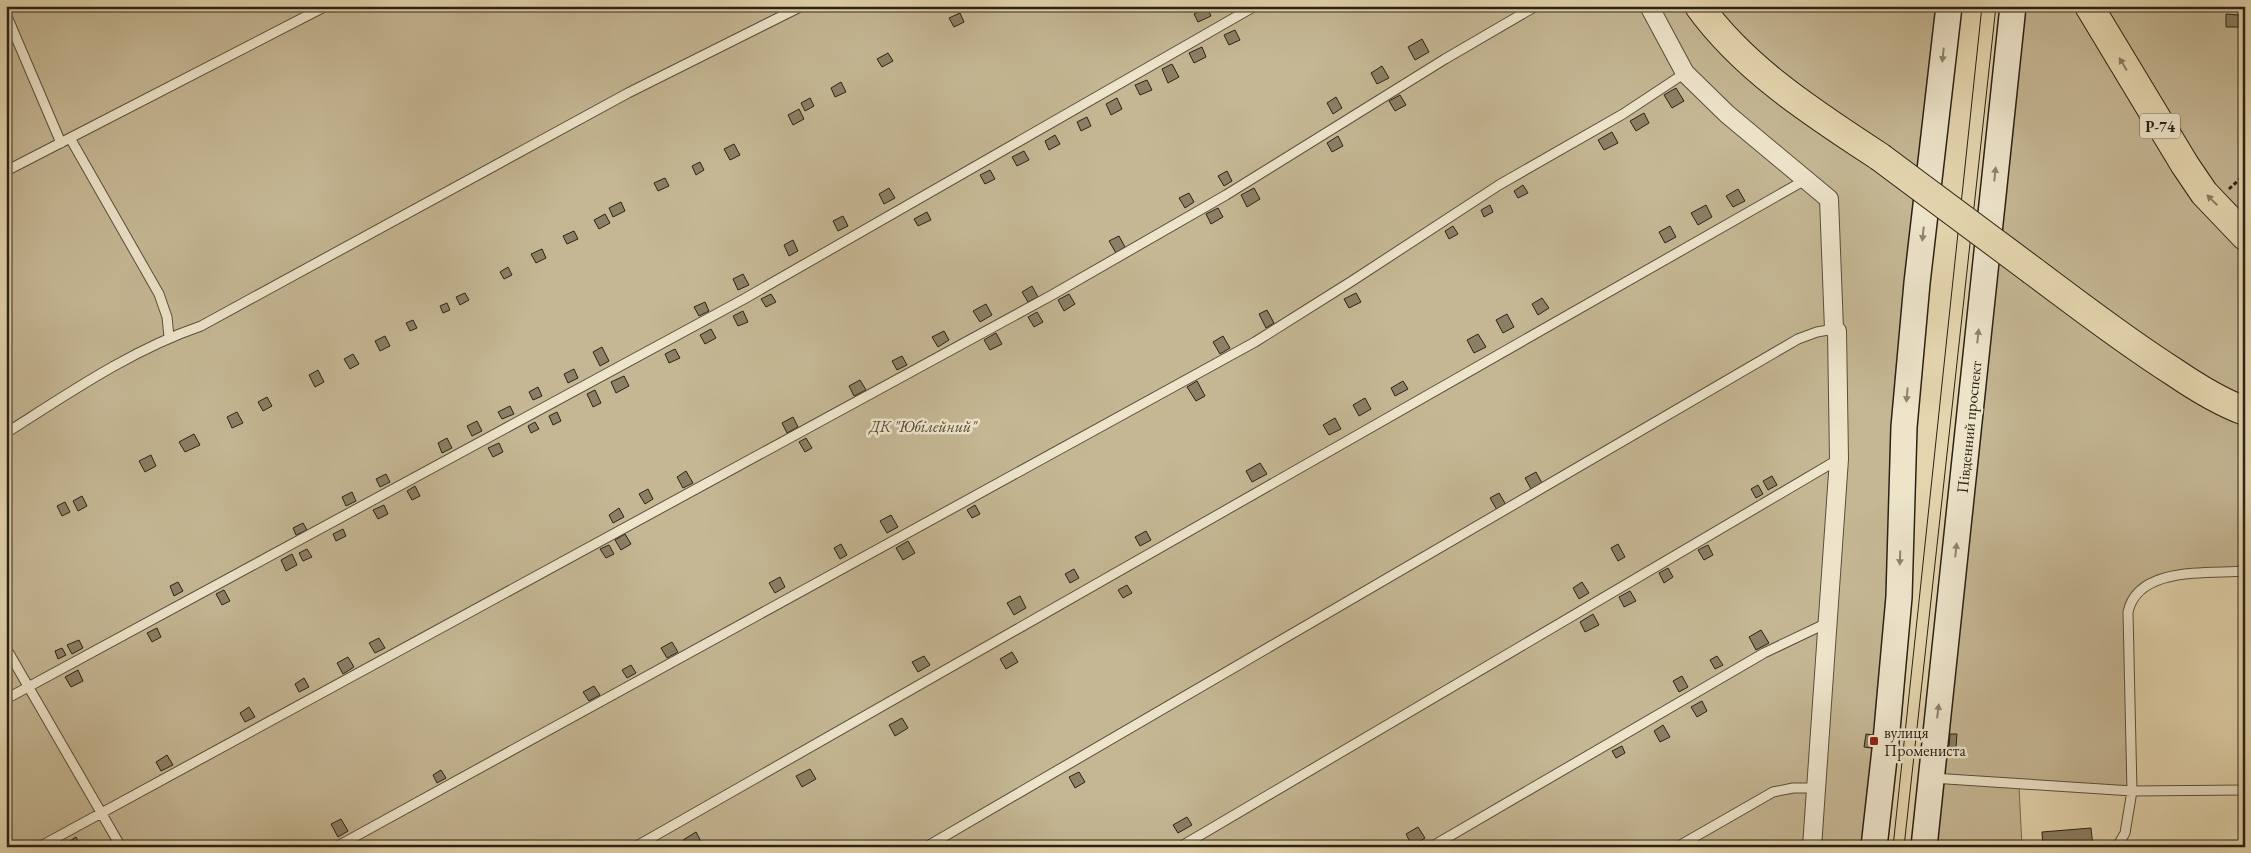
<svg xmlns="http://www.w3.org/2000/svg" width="2251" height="853" viewBox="0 0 2251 853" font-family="'EB Garamond',serif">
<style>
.green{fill:#c5b794;stroke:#786c55}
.building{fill:#8b7f65;stroke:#2b2216}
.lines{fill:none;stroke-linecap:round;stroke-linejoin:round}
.service-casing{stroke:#594f3c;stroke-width:11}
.minor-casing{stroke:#594f3c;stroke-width:20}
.secondary-casing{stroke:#2b2216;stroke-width:28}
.primary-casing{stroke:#2b2216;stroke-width:30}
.path{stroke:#2b2216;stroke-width:3;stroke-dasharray:4 2.5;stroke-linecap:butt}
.service{stroke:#ede4ca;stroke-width:9}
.minor{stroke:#ede4ca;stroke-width:18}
.secondary{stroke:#ede4ca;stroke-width:25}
.primary{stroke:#e4d5ae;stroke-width:28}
.tram{stroke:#2b2216;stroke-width:1}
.primary-bridge-casing{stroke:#2b2216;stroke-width:30;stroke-linecap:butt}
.primary-bridge{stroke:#e4d5ae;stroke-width:28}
.oneway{fill:#8c8370}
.oneway2{fill:#887c62}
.poi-dot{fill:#8f2418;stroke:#ede4ca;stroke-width:2}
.labels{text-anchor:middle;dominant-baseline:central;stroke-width:5;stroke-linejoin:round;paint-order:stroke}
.shield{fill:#ede4ca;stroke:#655c4c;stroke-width:1}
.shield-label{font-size:15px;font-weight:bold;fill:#2b2216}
.park-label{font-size:16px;font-style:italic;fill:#524736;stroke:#ede4ca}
.street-label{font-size:16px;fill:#2b2216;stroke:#ede4ca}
.poi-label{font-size:16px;fill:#2b2216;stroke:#ede4ca;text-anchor:start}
</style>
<rect width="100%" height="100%" fill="#e4d5ae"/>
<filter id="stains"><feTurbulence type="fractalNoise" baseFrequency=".004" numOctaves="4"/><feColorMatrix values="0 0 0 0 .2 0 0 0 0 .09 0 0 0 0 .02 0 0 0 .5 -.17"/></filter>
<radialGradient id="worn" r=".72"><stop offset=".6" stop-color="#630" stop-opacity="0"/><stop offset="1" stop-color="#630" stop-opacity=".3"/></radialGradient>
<!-- green -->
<path class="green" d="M6 6H1949L1874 847H6Z
M2013 6H2245V571L2166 577 2131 600 2132 791 2019 786 2022 847H1922Z"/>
<!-- building -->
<path class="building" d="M1207 7 1211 16 1198 22 1194 14Z
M960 13 964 22 954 27 949 18Z
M2226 14 2239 15V27H2226Z
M1235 30 1240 40 1229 45 1224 35Z
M1422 39 1429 52 1415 60 1408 47Z
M1202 47 1206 57 1194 63 1189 53Z
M888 53 893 61 882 67 877 59Z
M1172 64 1179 77 1168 83 1162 69Z
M1382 66 1389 78 1377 84 1371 73Z
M1147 80 1152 90 1140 95 1135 85Z
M841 82 846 92 835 97 831 88Z
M1676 88 1684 101 1672 108 1664 95Z
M1400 95 1406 105 1395 111 1389 101Z
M1336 97 1342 108 1333 114 1327 103Z
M810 98 814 106 805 111 801 103Z
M1117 98 1122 109 1111 115 1106 104Z
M799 109 804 119 793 125 788 115Z
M1644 113 1649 123 1636 131 1630 121Z
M1087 117 1091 126 1081 131 1077 122Z
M1612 132 1618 143 1604 150 1598 140Z
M1055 135 1060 144 1049 150 1045 141Z
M1338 136 1343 146 1332 152 1327 143Z
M734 144 740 155 730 160 724 149Z
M1024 151 1029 160 1017 166 1012 157Z
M700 162 704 170 696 175 692 166Z
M990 170 995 179 985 184 980 175Z
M1227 171 1232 181 1224 186 1218 176Z
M665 178 669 186 658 191 654 183Z
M1523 185 1528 193 1518 198 1514 191Z
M889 188 895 198 884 204 879 194Z
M1254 188 1260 199 1247 207 1241 195Z
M1738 189 1745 201 1733 207 1726 196Z
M1189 193 1194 202 1185 208 1179 198Z
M621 202 625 211 613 217 609 208Z
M1490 205 1493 212 1484 217 1481 210Z
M1706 205 1712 217 1698 225 1691 213Z
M1218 208 1223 217 1211 224 1206 214Z
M927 212 931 220 918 226 914 219Z
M605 214 610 223 599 229 594 220Z
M843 216 848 226 838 231 833 221Z
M1453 226 1458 234 1449 239 1445 231Z
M1670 226 1676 237 1665 243 1659 232Z
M574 231 578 239 567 244 563 236Z
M1119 236 1125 247 1116 253 1109 241Z
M793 240 798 251 789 256 784 245Z
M542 249 546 258 536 263 531 254Z
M508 267 512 275 504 279 500 272Z
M743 274 749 285 738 290 733 279Z
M1032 286 1038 297 1028 302 1022 292Z
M465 293 469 300 460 305 456 297Z
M1356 293 1361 302 1349 308 1344 299Z
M771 294 776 302 766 307 761 299Z
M1069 294 1075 304 1064 311 1058 300Z
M1542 298 1549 308 1538 315 1532 304Z
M705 302 709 311 699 316 694 307Z
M447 303 450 310 443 313 440 306Z
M986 304 992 315 980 322 973 311Z
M1267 310 1274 323 1266 328 1259 314Z
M743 311 748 322 738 326 733 316Z
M1037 312 1043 322 1034 327 1028 317Z
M1507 314 1514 327 1503 333 1496 320Z
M413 320 417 328 410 331 406 323Z
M711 329 716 338 705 344 700 335Z
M944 331 949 340 938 347 932 337Z
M996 333 1002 344 990 350 984 340Z
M1478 334 1486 347 1474 353 1467 340Z
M385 336 390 346 380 351 375 341Z
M1223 336 1230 348 1220 354 1213 342Z
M602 347 609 361 600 366 593 352Z
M675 349 680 358 669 363 665 354Z
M353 354 359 364 350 369 344 359Z
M902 356 907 365 897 370 892 361Z
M574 369 578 378 568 383 564 374Z
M318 370 324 382 315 387 309 375Z
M624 376 629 386 616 393 611 382Z
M860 380 866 390 854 396 849 386Z
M1197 381 1205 396 1196 401 1187 387Z
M1403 381 1408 389 1395 396 1391 388Z
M538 387 542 396 533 400 529 392Z
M595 390 601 403 593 407 587 394Z
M267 397 272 406 263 411 258 402Z
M1365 398 1371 409 1359 416 1353 405Z
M510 406 514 414 502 419 498 412Z
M237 412 243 423 232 428 227 417Z
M557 412 561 421 553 425 549 416Z
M793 417 798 427 787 433 782 423Z
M1335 418 1341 429 1329 435 1323 425Z
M477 421 482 431 472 436 467 426Z
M535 422 539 429 531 433 528 426Z
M194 434 200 445 185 452 179 442Z
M447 438 452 448 442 453 438 443Z
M806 438 812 448 805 452 799 442Z
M499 443 503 452 493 457 488 448Z
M151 455 156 466 145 472 139 461Z
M1260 463 1267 474 1252 482 1246 471Z
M686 471 693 483 683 488 677 477Z
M1536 472 1542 483 1531 489 1525 478Z
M386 474 390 482 380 487 376 479Z
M1772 476 1777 485 1768 490 1763 481Z
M1758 485 1763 494 1756 498 1751 489Z
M415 486 420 496 412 500 407 491Z
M648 489 653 499 645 504 639 494Z
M352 492 356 501 346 506 342 497Z
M1499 493 1506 505 1497 510 1490 498Z
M82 496 87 506 78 511 73 501Z
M65 502 70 512 62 516 57 506Z
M384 505 388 514 378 519 373 510Z
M975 505 980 514 972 518 967 510Z
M619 508 624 517 613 523 609 515Z
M891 515 898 527 887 533 880 521Z
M303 523 307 530 296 535 293 528Z
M343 529 346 536 336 541 333 534Z
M1146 531 1151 540 1140 546 1135 537Z
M625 534 631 544 621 550 615 540Z
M908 541 915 553 903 560 896 548Z
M841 544 847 555 840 559 834 548Z
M1618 544 1625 557 1618 561 1611 548Z
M609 545 614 554 606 558 600 549Z
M1708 545 1713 555 1704 560 1698 550Z
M307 549 312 557 303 561 299 553Z
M292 554 297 565 286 571 281 560Z
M1668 568 1673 577 1664 583 1659 573Z
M1074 569 1079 578 1070 583 1065 574Z
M780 577 785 587 775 593 769 583Z
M178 582 183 591 174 596 170 586Z
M1582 582 1589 593 1579 599 1573 588Z
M1127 585 1132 593 1123 598 1118 590Z
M224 590 230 601 222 605 216 594Z
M1630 591 1636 601 1624 607 1619 597Z
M1020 596 1026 608 1014 615 1007 603Z
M1593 614 1599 625 1585 632 1580 622Z
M157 628 161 637 152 642 147 633Z
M1761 630 1769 643 1756 650 1749 637Z
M379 638 385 648 375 653 369 643Z
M79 640 83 648 72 654 67 645Z
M672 642 678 652 667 658 661 648Z
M62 648 66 655 58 659 55 651Z
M1012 652 1018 662 1006 669 1000 659Z
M924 656 930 665 918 672 912 662Z
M1717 656 1723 665 1715 669 1710 660Z
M348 657 354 667 343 674 337 663Z
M631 665 636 673 627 678 622 670Z
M78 670 83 681 71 687 65 677Z
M1682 676 1688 687 1679 692 1673 681Z
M304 678 309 687 299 692 295 684Z
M594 686 600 695 589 701 583 692Z
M1702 701 1707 711 1697 717 1691 707Z
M249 707 255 717 245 722 240 713Z
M902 718 908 728 895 736 889 725Z
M1663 725 1670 737 1660 742 1654 731Z
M1866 734 1873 735 1871 748 1864 747Z
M1950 734H1957L1956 747H1949Z
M1622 746 1625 753 1616 758 1612 751Z
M167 755 173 765 161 771 156 762Z
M810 769 816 779 802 787 796 776Z
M441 770 446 778 437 783 433 775Z
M1079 772 1085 782 1075 788 1069 777Z
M1187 817 1192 825 1178 833 1173 825Z
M341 819 348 831 338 837 331 824Z
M1418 827 1425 838 1412 846 1406 834Z
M2091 828 2093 847H2043L2042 832Z
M696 832 704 847H687L683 840Z
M76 837 81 847H67L65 844Z"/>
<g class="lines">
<defs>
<path id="service" d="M6 14 61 143
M70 138 326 6
M6 171 70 138 159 294 167 317 169 337
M6 433C69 393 131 350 201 326L628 93 802 6
M6 648 121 847
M6 699 744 299 1255 6
M1932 778 2132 791 2245 790
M39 847 1052 295 1226 195 1445 59 1536 6
M336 847 1255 342 1352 281 1499 185 1623 114 1685 73
M635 847 1805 180
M926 847 1798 339 1817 332 1834 329 1836 331
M1180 847 1839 459
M1431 847 1764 653 1827 623
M1677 847 1773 792 1793 788H1816
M2117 847 2125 833 2132 791 2128 612C2138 566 2207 574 2245 571"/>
<path id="minor" d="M1649 6 1685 73 1727 114 1829 199 1834 329
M1812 847 1839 459 1837 331"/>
<path id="secondary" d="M1874 847 1886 741 1899 597 1904 427 1917 283 1949 6
M1924 847 2013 6"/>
<path id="primary" d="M1699 6C1745 70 1816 115 1880 157
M2089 6 2185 165 2204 193 2245 236
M2033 271C2080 306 2125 341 2174 372 2196 387 2220 402 2245 411"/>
</defs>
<!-- service casing -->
<use href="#service" class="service-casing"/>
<!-- minor casing -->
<use href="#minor" class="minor-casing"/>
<!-- secondary casing -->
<use href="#secondary" class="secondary-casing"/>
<!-- primary casing -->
<use href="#primary" class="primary-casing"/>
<!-- path -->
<path class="path" d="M2229 189 2245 174"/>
<!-- service -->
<use href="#service" class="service"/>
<!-- minor -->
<use href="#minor" class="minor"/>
<!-- secondary -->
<use href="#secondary" class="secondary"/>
<!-- primary -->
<use href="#primary" class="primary"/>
<!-- tram -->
<path class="tram" d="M1893 847 1982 6
M1904 847 1996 6"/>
<defs>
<path id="primary-bridge" d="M1880 157 2033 271"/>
</defs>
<!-- primary-bridge casing -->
<use href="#primary-bridge" class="primary-bridge-casing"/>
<!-- primary-bridge -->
<use href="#primary-bridge" class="primary-bridge"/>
</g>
<!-- one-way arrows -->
<defs><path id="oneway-solid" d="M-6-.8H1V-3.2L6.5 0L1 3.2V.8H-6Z" transform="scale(1.25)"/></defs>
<g class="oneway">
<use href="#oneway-solid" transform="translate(1943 55) rotate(96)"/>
<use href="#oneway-solid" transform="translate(1995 174) rotate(-84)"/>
<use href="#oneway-solid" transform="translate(1923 234) rotate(96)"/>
<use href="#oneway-solid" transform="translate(1978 336) rotate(-84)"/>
<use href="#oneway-solid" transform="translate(1907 395) rotate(95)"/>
<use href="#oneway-solid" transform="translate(1956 550) rotate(-84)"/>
<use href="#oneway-solid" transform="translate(1900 558) rotate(92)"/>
<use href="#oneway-solid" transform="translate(1938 711) rotate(-83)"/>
</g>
<g class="oneway2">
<use href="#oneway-solid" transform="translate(2123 64) rotate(-121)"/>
<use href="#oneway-solid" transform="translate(2212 200) rotate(-135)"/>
</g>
<!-- markers -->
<rect class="poi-dot" x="1869" y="736" width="10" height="10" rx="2.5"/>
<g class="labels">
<!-- shield labels -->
<rect class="shield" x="2140" y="113.5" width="40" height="25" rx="4"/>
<g class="shield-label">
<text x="2160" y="126">Р-74</text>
</g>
<!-- park labels -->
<g class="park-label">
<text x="923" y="426">ДК "Юбілейний"</text>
</g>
<!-- street labels -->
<g class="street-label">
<text transform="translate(1969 427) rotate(-84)">Південний проспект</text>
</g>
<!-- poi labels -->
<g class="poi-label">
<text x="1884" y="732">вулиця<tspan x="1884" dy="18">Промениста</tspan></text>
</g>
</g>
<!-- margin -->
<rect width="2251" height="853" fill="none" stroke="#e4d5ae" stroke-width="25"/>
<rect x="8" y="8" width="2236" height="838" fill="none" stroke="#2b2216" stroke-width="2.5"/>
<rect x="12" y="12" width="2226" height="828" fill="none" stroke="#2b2216"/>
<rect width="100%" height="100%" filter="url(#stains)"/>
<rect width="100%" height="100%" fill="url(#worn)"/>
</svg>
